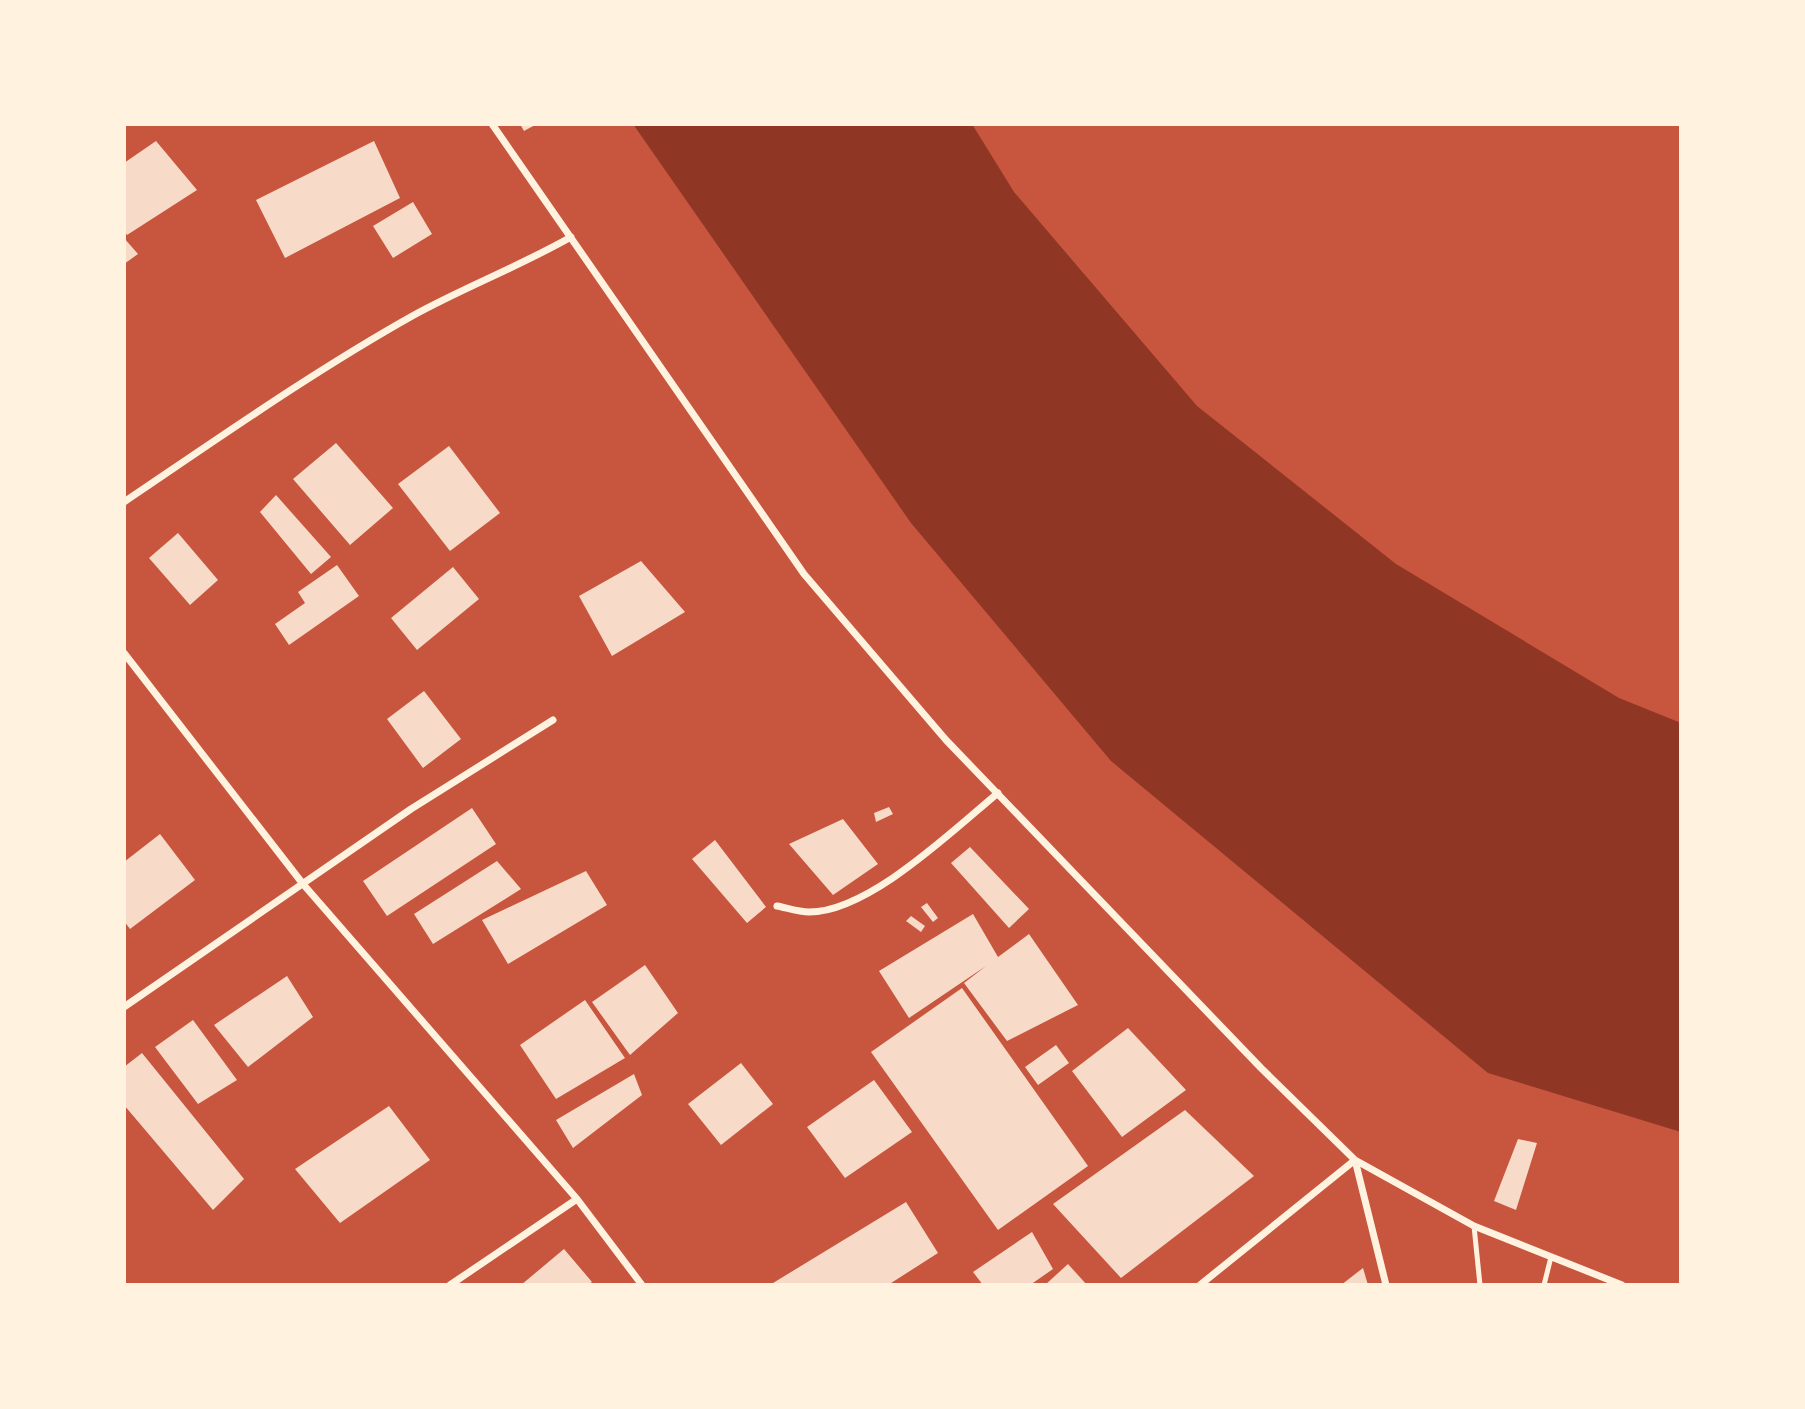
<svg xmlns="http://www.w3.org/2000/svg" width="1805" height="1409" viewBox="0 0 1805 1409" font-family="Overpass,sans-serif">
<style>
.water{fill:#8f3625}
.building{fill:#f7dbc8}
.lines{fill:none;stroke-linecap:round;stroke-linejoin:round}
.service{stroke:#fff3e0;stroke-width:5}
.minor{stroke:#fff3e0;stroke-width:7}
</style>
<rect width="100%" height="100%" fill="#c8553d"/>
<!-- water -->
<path class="water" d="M633 124H972L1014 192 1197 406 1396 564 1619 698 1681 723V1132L1488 1073 1111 761 911 523Z"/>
<!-- building -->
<path class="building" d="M520 124H537L524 131Z
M156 141 197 190 127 235 124 230V163Z
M374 141 400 198 285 258 256 200Z
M413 202 432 234 393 258 373 226Z
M124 238 138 254 124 264Z
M336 443 393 508 350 545 293 479Z
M449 446 500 513 450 551 398 484Z
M276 495 331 557 311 574 260 512Z
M178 533 218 580 190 605 149 558Z
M641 561 685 612 612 656 579 596Z
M337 565 359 596 289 645 275 624 305 603 298 592Z
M453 567 479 599 417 650 391 618Z
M424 691 461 739 423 768 387 719Z
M889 807 893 814 876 822 874 813Z
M472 808 496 844 387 916 363 881Z
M843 819 878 864 833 895 789 844Z
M160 834 195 880 130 929 124 921V862Z
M715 840 766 907 747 923 692 859Z
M970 847 1029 909 1009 928 951 863Z
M497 861 521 889 433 944 414 914Z
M586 871 607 905 508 964 482 920Z
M927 903 938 918 933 922 921 907Z
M973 914 998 957 1029 934 1078 1005 1007 1041 964 983 986 966 909 1018 879 971Z
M911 916 925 926 921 932 906 921Z
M645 965 678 1013 630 1055 592 1002Z
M287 976 313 1017 248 1067 214 1025Z
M962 988 1088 1166 998 1230 871 1052Z
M585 1000 625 1058 556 1099 520 1045Z
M193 1020 237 1080 198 1104 155 1047Z
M1128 1028 1186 1090 1122 1137 1072 1071Z
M1056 1045 1069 1063 1038 1085 1025 1067Z
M142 1053 244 1179 213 1210 124 1105V1067Z
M741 1063 773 1104 721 1145 688 1104Z
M634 1074 642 1095 573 1148 556 1120Z
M874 1080 912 1132 845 1178 807 1127Z
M389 1106 430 1160 340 1223 295 1169Z
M1185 1110 1254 1176 1121 1278 1053 1204Z
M1518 1139 1537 1143 1516 1210 1494 1201Z
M906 1202 938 1253 888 1285 773 1283Z
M1032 1232 1053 1269 1030 1285H983L973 1272Z
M564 1249 592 1282 587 1285H521Z
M1068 1264 1087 1285H1045Z
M1363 1268 1368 1285H1341Z"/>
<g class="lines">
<!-- service -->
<path class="service" d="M1474 1226 1480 1285
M1544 1285 1551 1257"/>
<!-- minor -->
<path class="minor" d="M492 124 804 574 946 740 1261 1068 1355 1160 1474 1226 1622 1285
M124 502C219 438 314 371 414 315 465 287 520 266 571 237
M124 653 303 884 577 1199 642 1285
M777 906C787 908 799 912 809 912 869 912 953 830 998 793
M124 1007 411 809 553 720
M450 1285 577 1199
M1200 1285 1355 1160 1386 1285"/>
</g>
<!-- border -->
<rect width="1805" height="1409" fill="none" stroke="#fff3e0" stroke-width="252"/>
</svg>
